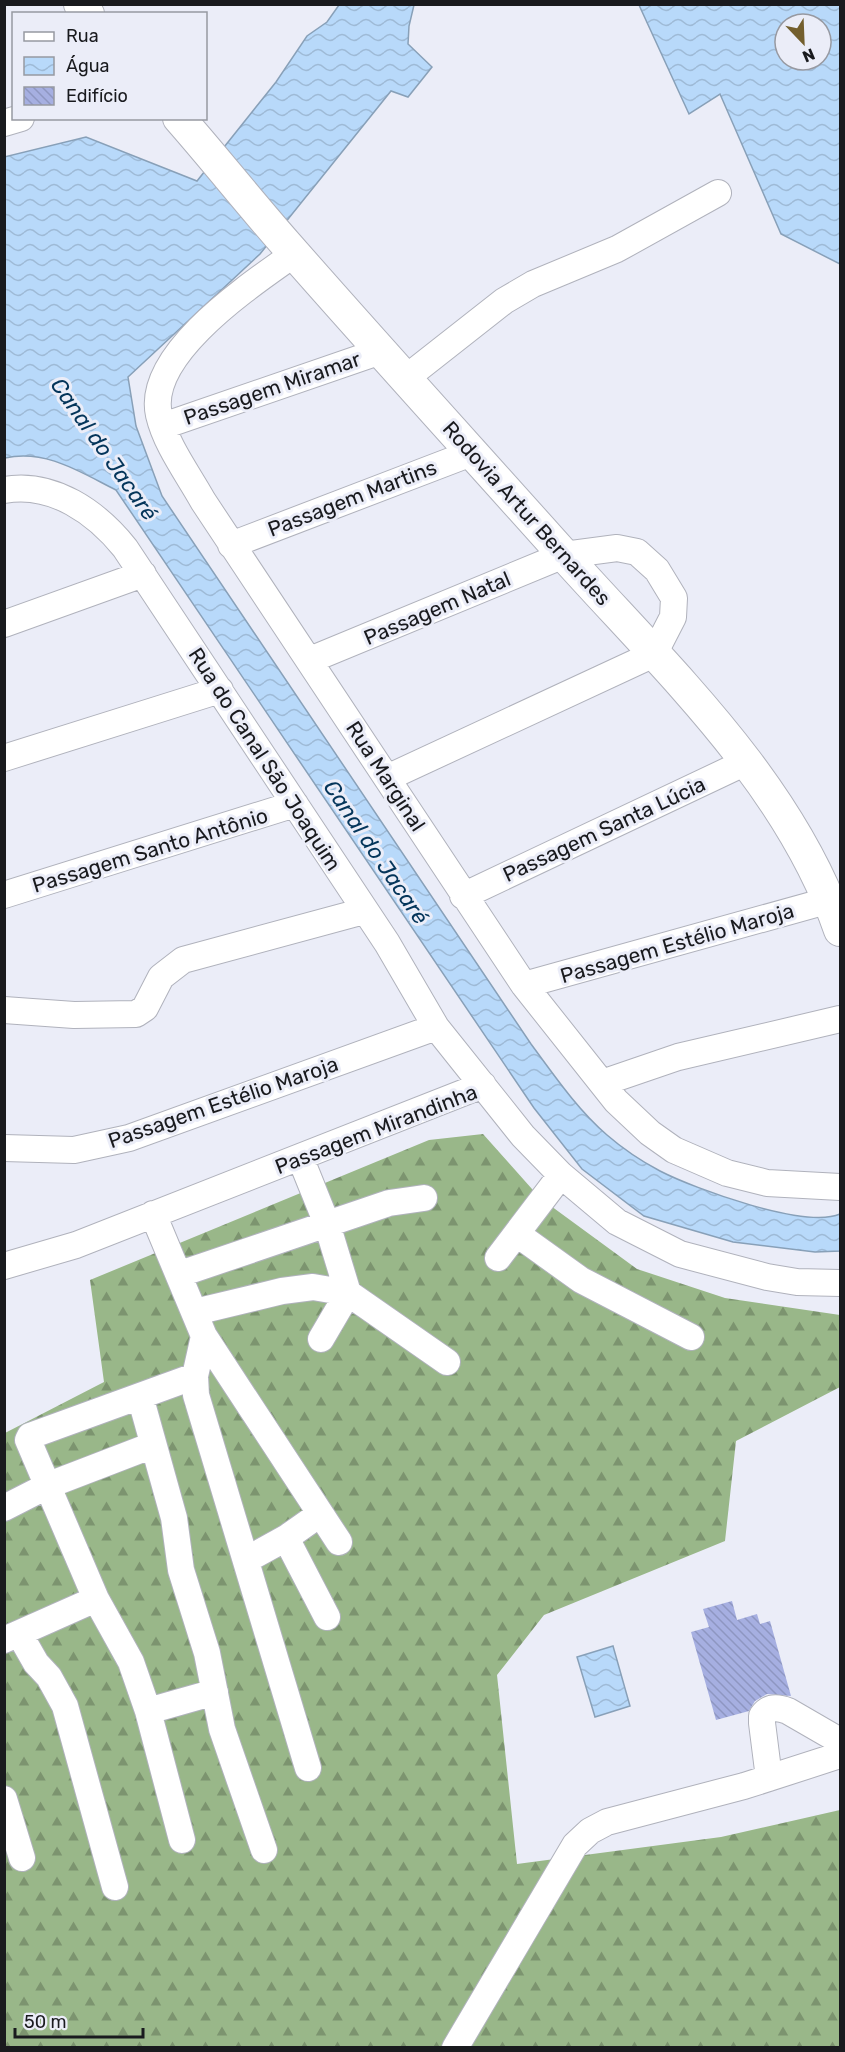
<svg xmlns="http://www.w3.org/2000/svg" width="845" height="2052" viewBox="0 0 845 2052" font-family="Rubik,sans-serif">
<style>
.forest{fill:url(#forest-firs)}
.water{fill:url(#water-waves);stroke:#88a0b8;stroke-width:1.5;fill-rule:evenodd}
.building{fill:url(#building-back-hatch)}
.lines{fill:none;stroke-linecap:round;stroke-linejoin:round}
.minor-casing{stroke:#b0b2bc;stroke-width:28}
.major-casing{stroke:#b0b2bc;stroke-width:34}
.minor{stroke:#fff;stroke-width:26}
.major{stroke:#fff;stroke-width:32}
.labels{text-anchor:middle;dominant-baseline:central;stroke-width:6;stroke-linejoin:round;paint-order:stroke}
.street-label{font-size:21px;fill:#191a1e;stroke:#ebedf8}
.water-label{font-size:22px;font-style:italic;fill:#04355a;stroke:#ebedf8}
</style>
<defs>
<pattern id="forest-firs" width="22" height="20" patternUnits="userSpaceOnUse" patternTransform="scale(1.5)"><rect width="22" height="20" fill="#99b789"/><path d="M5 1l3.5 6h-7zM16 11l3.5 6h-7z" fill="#7c946f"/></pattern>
<pattern id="water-waves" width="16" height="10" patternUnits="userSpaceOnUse" patternTransform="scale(1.5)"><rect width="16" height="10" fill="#b8d9fa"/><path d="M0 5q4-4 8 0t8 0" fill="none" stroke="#9ebad6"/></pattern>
<pattern id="building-back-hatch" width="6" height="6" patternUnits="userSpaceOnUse" patternTransform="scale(1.5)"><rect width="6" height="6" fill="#a6afe1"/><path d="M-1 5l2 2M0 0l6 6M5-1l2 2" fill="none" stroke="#8e96c1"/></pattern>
</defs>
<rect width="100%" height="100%" fill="#ebedf8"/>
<!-- forest -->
<path class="forest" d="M483 1134 540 1198 637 1269 725 1298 840 1315V1387L736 1441 725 1541 544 1615 497 1675 517 1864 721 1837 840 1810V2047L5 2048V1433L104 1382 90 1280 429 1140Z"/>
<!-- water -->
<path class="water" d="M339 5H414L409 26 408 44 432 67 408 97 391 91 260 254 128 377 136 426 162 496 531 1044C554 1075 577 1109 607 1135 622 1148 643 1162 660 1171 695 1189 805 1229 840 1214V1251L815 1252 733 1242 644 1216 582 1169 534 1108 116 490C80 472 46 449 5 458L4 157 86 137 197 181 276 82 307 36 327 22Z
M639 5H840V264L781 234 720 94 689 114ZM785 24H821V60H785Z
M613 1646 630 1706 595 1717 577 1657Z"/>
<!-- building -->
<path class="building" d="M732 1601 737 1620 757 1614 760 1624 770 1621 791 1696 767 1694 755 1701 749 1711 716 1720 691 1632 709 1627 703 1609Z"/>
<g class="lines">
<defs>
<path id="minor" d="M4 123 21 118
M294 254C252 284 145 354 159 415 166 445 188 474 203 501L524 985 616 1101 650 1133 674 1150 727 1173 767 1183 840 1187
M406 378 504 301 533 284 617 249 718 193
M163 426 381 351
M4 490C53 481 97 513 125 548L387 943 436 1027 523 1136 561 1175 617 1222 680 1254 767 1277 797 1282 840 1283
M231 545 474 452
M4 624 143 574
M310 660 564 555 617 548 637 552 657 570 674 598 673 617 654 654 387 778
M4 758 220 690
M4 895 295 804
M463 896 746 762
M524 985 830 900
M4 1010 74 1015 136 1014 145 1008 161 977 183 960 364 911
M602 1083 678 1057 840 1019
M4 1148 74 1150 129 1138 436 1027
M300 1157 327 1224 348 1293 447 1362
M153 1214 204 1336 339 1542
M517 1234 581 1280 691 1337
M498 1258 561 1175
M4 1266 76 1245 483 1085
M180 1274 389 1203 424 1198
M195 1312 282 1291 313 1287 348 1293 321 1339
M204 1336 195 1376 196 1395 308 1768
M140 1396 174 1518 181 1570 207 1653 222 1729 264 1850
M4 1508 49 1485 153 1445
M286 1538 327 1617
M246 1560 286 1538 320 1514
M20 1635 36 1663 49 1677 65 1706 115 1887
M4 1640 96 1599
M148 1711 215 1692
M769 1778 762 1723V1716C769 1706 778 1707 788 1711L840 1741
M4 1799 22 1858
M182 1840 148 1711 131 1662 96 1599 28 1440 30 1436 195 1376
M455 2048 575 1845 590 1831 607 1822 744 1786 840 1755"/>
<path id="major" d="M80 4 88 14
M179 118C215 159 249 202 285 243 377 348 471 451 563 554 666 669 789 782 840 930"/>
</defs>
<!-- minor casing -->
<use href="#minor" class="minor-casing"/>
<!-- major casing -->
<use href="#major" class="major-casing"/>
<!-- minor -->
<use href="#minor" class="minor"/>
<!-- major -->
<use href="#major" class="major"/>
</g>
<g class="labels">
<!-- street labels -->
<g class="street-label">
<text transform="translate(272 388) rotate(-19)">Passagem Miramar</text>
<text transform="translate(352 498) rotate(-21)">Passagem Martins</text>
<text transform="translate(527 513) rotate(48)">Rodovia Artur Bernardes</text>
<text transform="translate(437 608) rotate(-23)">Passagem Natal</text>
<text transform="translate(265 759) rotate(57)">Rua do Canal São Joaquim</text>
<text transform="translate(386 776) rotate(57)">Rua Marginal</text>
<text transform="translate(604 829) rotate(-25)">Passagem Santa Lúcia</text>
<text transform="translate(150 850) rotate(-17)">Passagem Santo Antônio</text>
<text transform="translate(677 943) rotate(-16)">Passagem Estélio Maroja</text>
<text transform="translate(223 1102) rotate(-19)">Passagem Estélio Maroja</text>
<text transform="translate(376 1129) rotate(-21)">Passagem Mirandinha</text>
</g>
<!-- water labels -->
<g class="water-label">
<text transform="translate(104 449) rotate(55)">Canal do Jacaré</text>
<text transform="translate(376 852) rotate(56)">Canal do Jacaré</text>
</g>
</g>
<!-- border -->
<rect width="845" height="2052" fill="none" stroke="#191a1e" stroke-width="12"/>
<!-- legend -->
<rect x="12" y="12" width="195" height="108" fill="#ebedf8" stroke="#9799a1" stroke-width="1.5"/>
<rect x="24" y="32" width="30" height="9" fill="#ffffff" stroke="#9799a1" stroke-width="1.5"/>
<text x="66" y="42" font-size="18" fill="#191a1e">Rua</text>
<rect x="24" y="57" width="30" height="18" fill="url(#water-waves)" stroke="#9799a1" stroke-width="1.5"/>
<text x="66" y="72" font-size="18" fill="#191a1e">Água</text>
<rect x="24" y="87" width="30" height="18" fill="url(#building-back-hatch)" stroke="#9799a1" stroke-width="1.5"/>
<text x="66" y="102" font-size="18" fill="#191a1e">Edifício</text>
<!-- north arrow -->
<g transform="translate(803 42) rotate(157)"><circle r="28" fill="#ebedf8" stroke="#9799a1" stroke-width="1.5"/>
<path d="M0-4.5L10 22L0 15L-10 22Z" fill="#735f2e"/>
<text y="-9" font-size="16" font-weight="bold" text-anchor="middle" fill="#191a1e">N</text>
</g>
<!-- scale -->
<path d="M15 2028v9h128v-9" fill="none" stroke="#191a1e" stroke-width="3"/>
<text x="24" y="2028" font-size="18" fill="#191a1e" stroke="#ebedf8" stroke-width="4.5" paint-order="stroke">50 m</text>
</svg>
